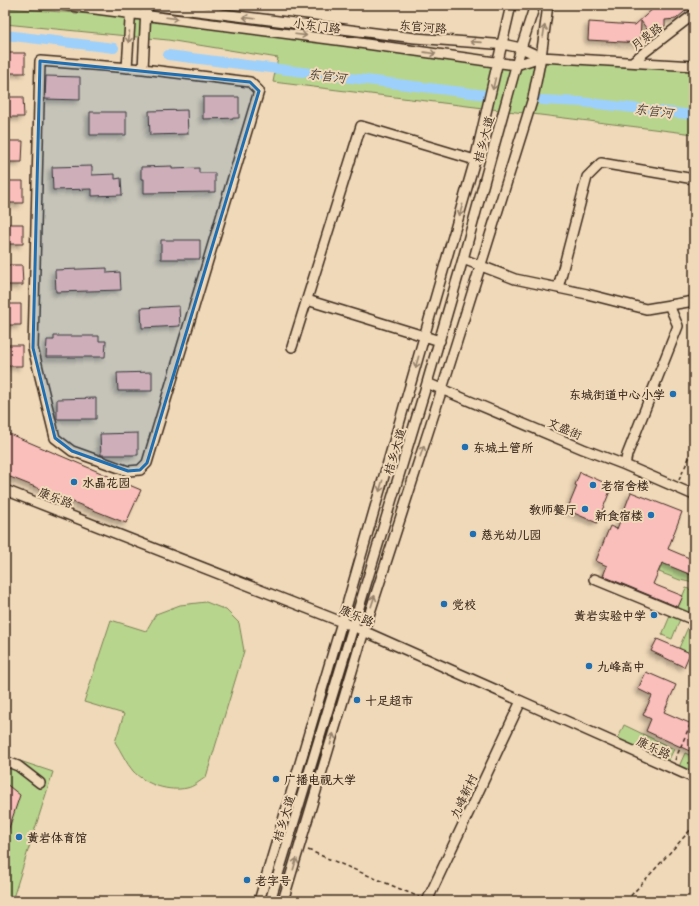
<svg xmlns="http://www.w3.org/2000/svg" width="699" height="906" viewBox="0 0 699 906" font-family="'Playpen Sans','LXGW WenKai TC',sans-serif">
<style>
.green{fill:#b8d58d;stroke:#7a8056}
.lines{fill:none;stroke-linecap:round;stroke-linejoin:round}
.canal{stroke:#9dd0fb;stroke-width:10}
.building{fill:#fabebb;stroke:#3b2a1e;filter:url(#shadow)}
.minor-casing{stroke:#3b2a1e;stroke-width:12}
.path{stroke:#3b2a1e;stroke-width:1.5;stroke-dasharray:4 3;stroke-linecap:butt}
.minor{stroke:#f0d9b9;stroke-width:9}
.oneway{stroke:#96826c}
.marked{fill:#1f6fb2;fill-opacity:0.2;stroke:#1f6fb2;stroke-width:3;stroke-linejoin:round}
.poi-dot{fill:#1f6fb2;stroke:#f0d9b9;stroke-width:1.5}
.labels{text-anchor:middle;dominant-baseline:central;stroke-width:4;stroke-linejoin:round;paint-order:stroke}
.street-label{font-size:12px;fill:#3b2a1e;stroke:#f0d9b9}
.poi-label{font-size:12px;font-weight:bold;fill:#3b2a1e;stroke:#f0d9b9;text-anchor:start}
.water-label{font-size:13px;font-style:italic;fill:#4a433f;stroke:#f0d9b9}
</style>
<defs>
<filter id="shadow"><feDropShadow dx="-3.5" dy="3.5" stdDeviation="2" flood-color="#0004"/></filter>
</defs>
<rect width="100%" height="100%" fill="#f0d9b9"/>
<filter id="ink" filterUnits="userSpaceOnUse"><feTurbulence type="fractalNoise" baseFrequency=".025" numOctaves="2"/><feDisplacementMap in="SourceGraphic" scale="8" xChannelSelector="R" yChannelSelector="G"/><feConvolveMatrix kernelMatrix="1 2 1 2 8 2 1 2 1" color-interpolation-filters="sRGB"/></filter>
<g filter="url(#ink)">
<!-- green -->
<path class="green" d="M5 8 118 16 164 21 488 64 541 57 694 66V134L273 82 278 58 168 40 5 24Z
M662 563 694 576V583L680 580 659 572Z
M686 588 694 591 693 616 677 609Z
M206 602 226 610 239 623 244 651 206 777C200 781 193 787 187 788 169 792 146 785 133 771 126 763 121 751 115 742L124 714 84 702 111 620 146 631 156 614 180 605Z
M670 616 680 619 672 639 662 635Z
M689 625 693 646 690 653 679 648Z
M624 725 674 749 666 766 616 743Z
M685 753 694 757V778L677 771Z
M5 756 53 772 12 901H5Z"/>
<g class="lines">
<!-- canal -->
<path class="canal" d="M5 35 114 48
M168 55 486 95
M542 100 581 102 694 115"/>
</g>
<!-- building -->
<path class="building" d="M664 5H692L676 19 665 20V26L652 36 641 21 640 43 588 40 589 22 635 25 655 7 663 9Z
M5 53H25V73H5Z
M46 76 80 77V100L45 99Z
M5 97H23L24 117H5Z
M203 97H239V118L203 119Z
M187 110 188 134 150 135 149 111Z
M90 112H126V135H90Z
M5 141H23L22 162H5Z
M92 166V175L115 174V179L121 178 122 195 92 196V189L53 190 52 167Z
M172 166V169L199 168V173H215V192L144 193V179H141V167Z
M5 181H23V203H5Z
M5 224H23V244H5Z
M161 240H200V259H161Z
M5 265H22L23 285H5Z
M107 268V273L120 272 121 290 56 292 55 270Z
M5 304H21V325H5Z
M179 306 180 326 142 328 141 308Z
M54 336H99V341H106L105 357H46L47 340H54Z
M5 345H22V366H5Z
M152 372V391H118L117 373Z
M96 398V419H57V399Z
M5 432 141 490 126 523 5 475Z
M138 433V455H101L100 434Z
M580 472 612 486 597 523 567 510 577 486 575 485Z
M631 492 682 512 668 549 694 560V576L662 563 653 584 683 596 678 607 603 576 607 566 596 561 610 526 617 529Z
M657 639 690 653 684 667 651 651Z
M646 672 676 685 664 712 694 725V753L646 731 651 719 643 715 652 696 638 689Z
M5 783 20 795 6 837 5 836Z"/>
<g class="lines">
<defs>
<path id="minor" d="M64 5 352 42 516 65 541 57
M149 5 415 38 507 45 521 48 541 57 694 66
M40 61 143 69 250 82 259 91 147 463 140 470 128 471 72 451 55 438 33 348Z
M632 62 694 14
M127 68 131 5
M143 69 146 9
M463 259 515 279 587 294 646 309 694 301
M558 288 587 177 601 163 694 179
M307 300 440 341
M292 347 361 126 475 160
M427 383 583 449 625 465 694 495
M625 465 627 455 678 326 669 305
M5 490 347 624
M594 579 694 620
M359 629 694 778
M5 761 18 766 40 783
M259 901 342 622 475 160 511 5
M270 901 427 383 463 259 521 48 535 5
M283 901 364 631 442 389 533 98 541 57 548 5
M427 901 521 701"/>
</defs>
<!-- minor casing -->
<use href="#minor" class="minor-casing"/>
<!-- path -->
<path class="path" d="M679 480 694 447
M675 760 694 716
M308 850 419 897
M626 901 694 826"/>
<!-- minor -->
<use href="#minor" class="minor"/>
</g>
<!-- one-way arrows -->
<defs><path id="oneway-shaft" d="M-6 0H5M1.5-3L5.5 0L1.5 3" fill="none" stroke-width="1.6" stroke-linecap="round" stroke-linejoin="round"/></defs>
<g class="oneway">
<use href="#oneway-shaft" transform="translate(172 18) rotate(7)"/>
<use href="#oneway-shaft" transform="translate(249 18) rotate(-173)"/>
<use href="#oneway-shaft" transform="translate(544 31) rotate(-82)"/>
<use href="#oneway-shaft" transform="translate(301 35) rotate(7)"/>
<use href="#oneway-shaft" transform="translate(129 37) rotate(94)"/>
<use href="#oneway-shaft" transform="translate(476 42) rotate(-176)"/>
<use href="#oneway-shaft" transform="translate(430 53) rotate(8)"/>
<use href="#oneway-shaft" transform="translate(494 84) rotate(103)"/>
<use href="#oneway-shaft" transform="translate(461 210) rotate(106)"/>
<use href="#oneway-shaft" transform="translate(417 362) rotate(106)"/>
<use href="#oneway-shaft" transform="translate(422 451) rotate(-72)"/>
<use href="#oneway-shaft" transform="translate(381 486) rotate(106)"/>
<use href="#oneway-shaft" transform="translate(373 601) rotate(-72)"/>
<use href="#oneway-shaft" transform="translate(332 739) rotate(-74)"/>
<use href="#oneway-shaft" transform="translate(295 864) rotate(-73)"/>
</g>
</g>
<!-- marked area -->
<path class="marked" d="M40 61 250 82 259 91 147 463 140 470 128 471 72 451 55 438 33 348Z"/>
<!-- markers -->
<g class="poi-dot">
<circle cx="673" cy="394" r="4"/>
<circle cx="465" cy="447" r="4"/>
<circle cx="74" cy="482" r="4"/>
<circle cx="593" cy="485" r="4"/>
<circle cx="585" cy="509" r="4"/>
<circle cx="651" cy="515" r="4"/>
<circle cx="473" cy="534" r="4"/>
<circle cx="444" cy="604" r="4"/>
<circle cx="654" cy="615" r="4"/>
<circle cx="589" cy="666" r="4"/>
<circle cx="357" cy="700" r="4"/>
<circle cx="276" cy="779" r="4"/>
<circle cx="19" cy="837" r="4"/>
<circle cx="247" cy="880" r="4"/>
</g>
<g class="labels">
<!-- street labels -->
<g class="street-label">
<text transform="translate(317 25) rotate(7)">小东门路</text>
<text transform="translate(423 26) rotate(5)">东官河路</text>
<text transform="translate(646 36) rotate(-37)">月泉路</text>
<text transform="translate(483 139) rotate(-75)">桔乡大道</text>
<text transform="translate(565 428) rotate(23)">文盛街</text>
<text transform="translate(394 451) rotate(-73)">桔乡大道</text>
<text transform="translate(56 497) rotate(21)">康乐路</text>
<text transform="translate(357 615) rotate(23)">康乐路</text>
<text transform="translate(654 747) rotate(25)">康乐路</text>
<text transform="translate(463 796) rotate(-65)">九峰新村</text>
<text transform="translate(283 818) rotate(-73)">桔乡大道</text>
</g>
<!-- poi labels -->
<g class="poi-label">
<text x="665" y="394" text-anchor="end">东城街道中心小学</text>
<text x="473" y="447">东城土管所</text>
<text x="82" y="482">水晶花园</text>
<text x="601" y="485">老宿舍楼</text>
<text x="577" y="509" text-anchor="end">教师餐厅</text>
<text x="643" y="515" text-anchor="end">新食宿楼</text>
<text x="481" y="534">慈光幼儿园</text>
<text x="452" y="604">党校</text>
<text x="646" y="615" text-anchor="end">黄岩实验中学</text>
<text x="597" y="666">九峰高中</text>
<text x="365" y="700">十足超市</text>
<text x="284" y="779">广播电视大学</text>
<text x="27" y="837">黄岩体育馆</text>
<text x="255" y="880">老字号</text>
</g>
<!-- water labels -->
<g class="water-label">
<text transform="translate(327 75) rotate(7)">东官河</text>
<text transform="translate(654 110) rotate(7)">东官河</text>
</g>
</g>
<!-- margin -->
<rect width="699" height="906" fill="none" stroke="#f0d9b9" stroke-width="20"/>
<rect x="10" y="10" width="679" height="886" fill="none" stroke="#3b2a1e" stroke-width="1.5" filter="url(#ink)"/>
</svg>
